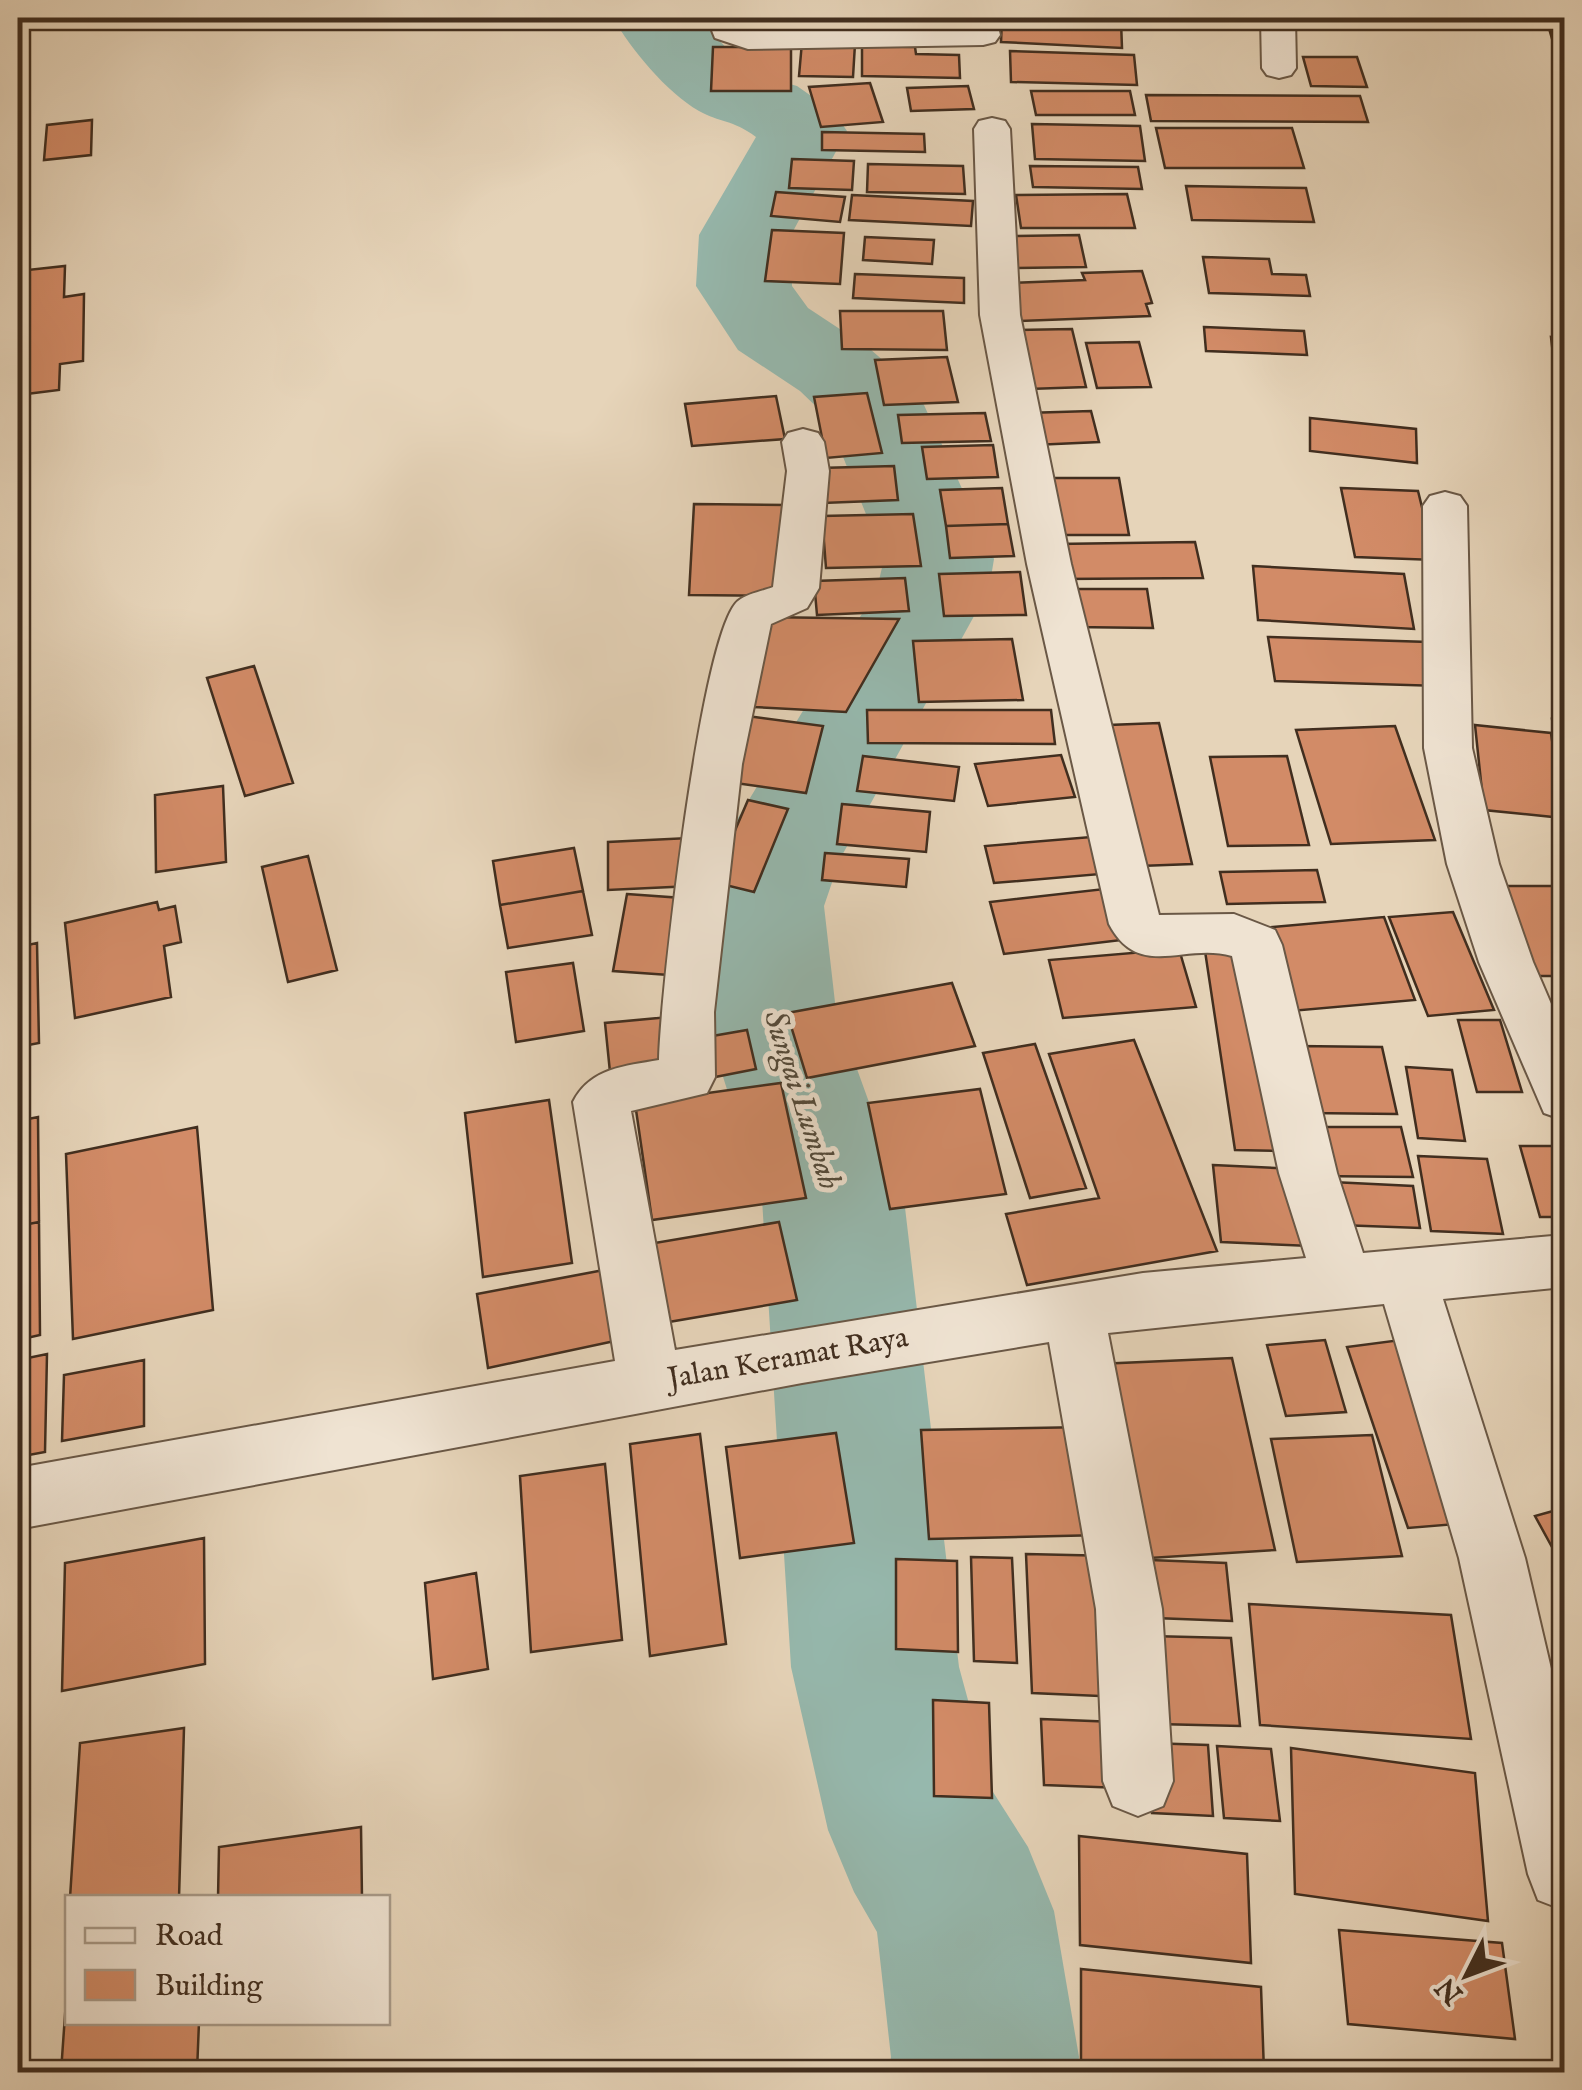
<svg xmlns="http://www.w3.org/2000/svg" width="1582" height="2090" viewBox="0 0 1582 2090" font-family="'IM FELL English',serif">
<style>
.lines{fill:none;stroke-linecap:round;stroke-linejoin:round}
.river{fill:#96b8ad;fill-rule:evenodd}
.building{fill:#d28b67;stroke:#412e1f;stroke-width:2.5}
.minor-casing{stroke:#6a5846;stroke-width:4}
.minor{fill:#efe3d2;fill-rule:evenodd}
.labels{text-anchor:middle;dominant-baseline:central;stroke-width:10;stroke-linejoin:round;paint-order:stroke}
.street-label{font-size:30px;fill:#412e1f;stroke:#efe3d2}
.water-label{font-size:32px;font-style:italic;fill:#524a3b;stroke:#efe3d2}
</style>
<rect width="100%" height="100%" fill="#e6d4b9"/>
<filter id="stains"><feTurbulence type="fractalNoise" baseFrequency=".002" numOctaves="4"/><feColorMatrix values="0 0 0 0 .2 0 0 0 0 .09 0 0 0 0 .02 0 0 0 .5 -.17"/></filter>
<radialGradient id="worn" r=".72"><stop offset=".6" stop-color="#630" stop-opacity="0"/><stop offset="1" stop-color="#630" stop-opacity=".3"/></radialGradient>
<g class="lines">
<!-- river -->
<path class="river" d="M613 18H698L735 57 761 76 797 86 834 112 847 131 791 235 792 286 808 308 870 349 909 383 924 405 994 559 989 589 840 859 824 906 836 1011 904 1199 959 1667 993 1792 1028 1847 1054 1911 1079 2057 1077 2072H889L891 2057 877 1932 854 1892 828 1830 791 1667 762 1199 702 1011 696 906 733 826 877 589 884 559 827 417 800 391 738 350 696 286 699 235 756 137C732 119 720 123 699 111 666 92 631 49 613 18Z"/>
</g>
<!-- building -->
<path class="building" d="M735 18H789V22L735 23Z
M795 18H855V26L795 25Z
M874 18H963V33L873 31Z
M1002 18 1121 21 1122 48 1001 42Z
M1546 18 1564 19V49H1555Z
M802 42 855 44 853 77 799 76Z
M862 46 915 47 916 54 959 55 960 78 862 76Z
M713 47H791V91H711Z
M1010 51 1134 55 1137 85 1011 82Z
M1303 57H1357L1367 87 1311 86Z
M870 83 883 122 821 127 809 87Z
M968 86 974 109 911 111 907 88Z
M1031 91H1130L1135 115H1036Z
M1146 95 1360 96 1368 122 1151 121Z
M92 120 91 155 44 160 47 125Z
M1032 124 1140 126 1145 161 1035 159Z
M1156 128H1292L1304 168H1165Z
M822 132 924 134 925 152 822 150Z
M792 159 854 161 852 190 789 188Z
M868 164 963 166 965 194 867 192Z
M1030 166 1138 167 1142 189 1033 187Z
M1186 186 1306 188 1314 222 1192 220Z
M776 192 845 197 840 222 771 216Z
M1127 194 1135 228H1021L1016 195Z
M852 195 973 201 971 226 849 220Z
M772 230 844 233 840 284 765 281Z
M1079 235 1086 267 1017 268 1010 236Z
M865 237 934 240 932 264 863 260Z
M1203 257 1269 259 1272 274 1306 275 1310 296 1209 293Z
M65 266 64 297 84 294 83 361 60 364 59 390 18 395V271Z
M1142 271 1152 303 1146 304 1150 316 1020 321 1011 283 1085 280 1082 273Z
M855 274 964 278V303L853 298Z
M840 311H943L947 350 842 349Z
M1204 327 1304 331 1307 355 1206 351Z
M1072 329 1086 387 1029 389 1017 330Z
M1551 337 1564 339V382L1556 381Z
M1139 342 1151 387 1097 388 1086 343Z
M947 357 958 402 884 405 875 360Z
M867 393 882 453 826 458 814 397Z
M776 396 785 439 692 446 685 404Z
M1091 411 1099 442 1034 445 1026 413Z
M985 413 991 441 902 443 898 415Z
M1310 418 1416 429 1417 463 1310 451Z
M993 445 998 477 927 479 922 447Z
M894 466 898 500 823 503 819 468Z
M1045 478H1119L1129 535H1054Z
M1002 488 1008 524 946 526 940 490Z
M1341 488 1418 491 1435 560 1355 557Z
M694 504 788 505 787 596 689 595Z
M913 514 921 566 826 568 822 516Z
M1008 524 1014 556 950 558 946 526Z
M1195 542 1203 578 1061 579 1056 544Z
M1253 566 1404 574 1414 629 1258 620Z
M1020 572 1026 615 944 616 939 574Z
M905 578 909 611 817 615 814 581Z
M1069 589H1147L1153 628 1073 627Z
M756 617 899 619 846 712 754 707Z
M1268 637 1429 642 1440 686 1275 681Z
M1012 639 1023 700 919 702 913 641Z
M254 666 293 783 245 796 207 678Z
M867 710H1051L1055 744 868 743Z
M747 716 823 726 806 793 728 782Z
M1552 719 1564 720V756L1557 755Z
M1159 723 1192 864 1140 866 1109 725Z
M1475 725 1551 733 1563 818 1484 810Z
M1395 726 1435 840 1331 844 1296 730Z
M1061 755 1075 797 988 806 975 764Z
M863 756 959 767 954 801 857 791Z
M1287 756 1309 845 1228 846 1210 757Z
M223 786 226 862 156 872 155 795Z
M748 800 788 809 754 892 713 882Z
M842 804 930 812 926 852 837 844Z
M1091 837 1101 874 994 883 985 846Z
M689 838 692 886 608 890V842Z
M574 848 583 891 500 905 493 861Z
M825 853 909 859 906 887 822 880Z
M308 856 337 970 288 982 262 867Z
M1317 870 1325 902 1227 904 1220 872Z
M1507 886H1564V976H1533Z
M1113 888 1130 939 1004 954 990 902Z
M583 891 592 935 508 948 500 905Z
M627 894 696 899 683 976 613 971Z
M157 902 159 910 175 906 181 942 164 946 171 997 75 1018 65 923Z
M1453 912 1494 1010 1428 1016 1389 917Z
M1384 917 1415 1000 1291 1011 1263 928Z
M37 943 39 1043 18 1047V947Z
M1179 949 1196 1007 1063 1018 1049 960Z
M1205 951 1253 952 1287 1151 1235 1150Z
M573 963 584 1031 516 1042 506 972Z
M952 983 975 1046 807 1078 787 1013Z
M669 1017 676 1075 611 1082 605 1023Z
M1458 1020H1500L1522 1092H1477Z
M747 1030 756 1069 705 1079 695 1039Z
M1134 1040 1217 1251 1027 1285 1006 1214 1099 1198 1049 1054Z
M1035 1044 1086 1188 1030 1198 983 1053Z
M1297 1046 1382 1047 1397 1114 1308 1113Z
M1406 1067 1452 1070 1465 1141 1418 1138Z
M781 1083 806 1198 652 1220 635 1103Z
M980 1089 1006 1194 890 1209 868 1103Z
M549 1100 572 1263 483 1277 465 1113Z
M38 1117 39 1222 18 1226V1121Z
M197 1127 213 1310 73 1339 66 1154Z
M1306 1127H1401L1413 1177 1315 1176Z
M1520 1146H1564V1217H1540Z
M1418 1156 1487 1159 1503 1234 1431 1231Z
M1213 1165 1299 1169 1310 1246 1221 1242Z
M1332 1182 1413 1186 1420 1228 1339 1225Z
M39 1222 40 1335 18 1340V1226Z
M779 1222 797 1300 657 1324 643 1245Z
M609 1269 624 1339 488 1368 477 1294Z
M1408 1339 1469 1523 1408 1528 1347 1347Z
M1325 1340 1346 1412 1286 1416 1267 1345Z
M47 1354 45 1452 18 1457V1360Z
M1232 1358 1275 1550 1134 1559 1098 1364Z
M144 1360V1426L62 1441 64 1375Z
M1088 1427 1102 1535 929 1539 921 1430Z
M836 1433 854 1543 740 1558 726 1447Z
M700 1434 726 1644 650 1656 630 1444Z
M1372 1435 1402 1556 1297 1562 1271 1439Z
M605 1464 622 1640 531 1652 520 1476Z
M1564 1508V1569L1535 1516Z
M204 1538 205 1664 62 1691 65 1563Z
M1026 1554 1113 1556 1122 1697 1032 1693Z
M971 1557 1012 1558 1017 1663 974 1661Z
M896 1559 957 1561 958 1652 896 1649Z
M1150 1560 1226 1563 1232 1621 1155 1618Z
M476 1573 488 1669 433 1679 425 1583Z
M1249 1604 1451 1615 1471 1739 1260 1725Z
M1150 1636 1231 1638 1240 1726 1157 1724Z
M933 1700 989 1703 992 1798 934 1796Z
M1041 1719 1116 1722 1121 1788 1044 1785Z
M184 1728 179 1898H70L80 1743Z
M1148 1743 1208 1745 1213 1816 1152 1813Z
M1217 1746 1271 1749 1280 1821 1224 1818Z
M1291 1748 1475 1773 1488 1921 1295 1894Z
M361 1827 362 1898H218L219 1847Z
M1079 1836 1247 1854 1251 1963 1080 1945Z
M1339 1930 1502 1943 1515 2039 1348 2024Z
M1081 1969 1261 1987 1264 2072H1081Z
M66 2001 68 2022H199L197 2072H61Z"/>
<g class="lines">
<defs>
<path id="minor" d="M707 18H739L742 25 752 29 965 25 964 18H996L1000 35 995 42 983 45 748 49 715 38Z
M1261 18H1295L1296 68 1291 75 1279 78 1267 75 1262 68Z
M992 118 1005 121 1010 129 1020 315 1071 564 1159 915 1234 914 1275 930 1282 945 1337 1173 1363 1253 1564 1235V1287L1443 1299 1525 1558 1564 1724V1910L1538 1900 1528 1874 1459 1558 1384 1304 1108 1333 1162 1609 1173 1781 1163 1806 1138 1816 1113 1806 1103 1781 1096 1609 1049 1342 802 1383 18 1529V1468L615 1361 573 1102C590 1068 625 1066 659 1060 660 997 701 632 738 601 746 594 763 591 773 587L787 471 782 442 788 433 803 429 818 433 824 442 829 471 819 588 807 608 771 624 742 764 714 1012 715 1077 707 1093 631 1111 675 1350 1143 1273 1306 1258 1279 1173 1232 956C1184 942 1139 981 1109 924L1027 564 980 315 974 129 979 121Z
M1445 492 1460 496 1467 506 1472 748 1499 864 1533 962 1564 1034V1120L1544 1113 1479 962 1447 864 1424 748 1423 506 1430 496Z"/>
</defs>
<!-- minor casing -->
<use href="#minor" class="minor-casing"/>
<!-- minor -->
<use href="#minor" class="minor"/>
</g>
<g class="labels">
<!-- street labels -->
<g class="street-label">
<text transform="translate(788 1359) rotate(-10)">Jalan Keramat Raya</text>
</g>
<!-- water labels -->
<g class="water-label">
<text transform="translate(801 1100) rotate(72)">Sungai Lumbah</text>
</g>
</g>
<!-- margin -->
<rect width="1582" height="2090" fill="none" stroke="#e6d4b9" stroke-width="60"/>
<rect x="20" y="20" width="1542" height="2050" fill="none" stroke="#412e1f" stroke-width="5"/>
<rect x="30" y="30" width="1522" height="2030" fill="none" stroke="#412e1f" stroke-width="2.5"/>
<!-- legend -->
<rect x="65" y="1895" width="325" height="130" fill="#efe3d2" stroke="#a99b8a" stroke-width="2.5"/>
<rect x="85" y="1928" width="50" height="15" fill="#efe3d2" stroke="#a99b8a" stroke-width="2.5"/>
<text x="155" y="1945" font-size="30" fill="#412e1f">Road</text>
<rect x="85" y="1970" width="50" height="30" fill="#d28b67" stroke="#a99b8a" stroke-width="2.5"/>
<text x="155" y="1995" font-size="30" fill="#412e1f">Building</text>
<!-- north arrow -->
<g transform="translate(1467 1975) rotate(228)" stroke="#efe3d2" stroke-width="8" paint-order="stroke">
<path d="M0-8L18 38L0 25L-18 38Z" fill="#412e1f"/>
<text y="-15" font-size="28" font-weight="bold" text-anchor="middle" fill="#412e1f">N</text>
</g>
<rect width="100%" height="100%" filter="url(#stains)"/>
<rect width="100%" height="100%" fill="url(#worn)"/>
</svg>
